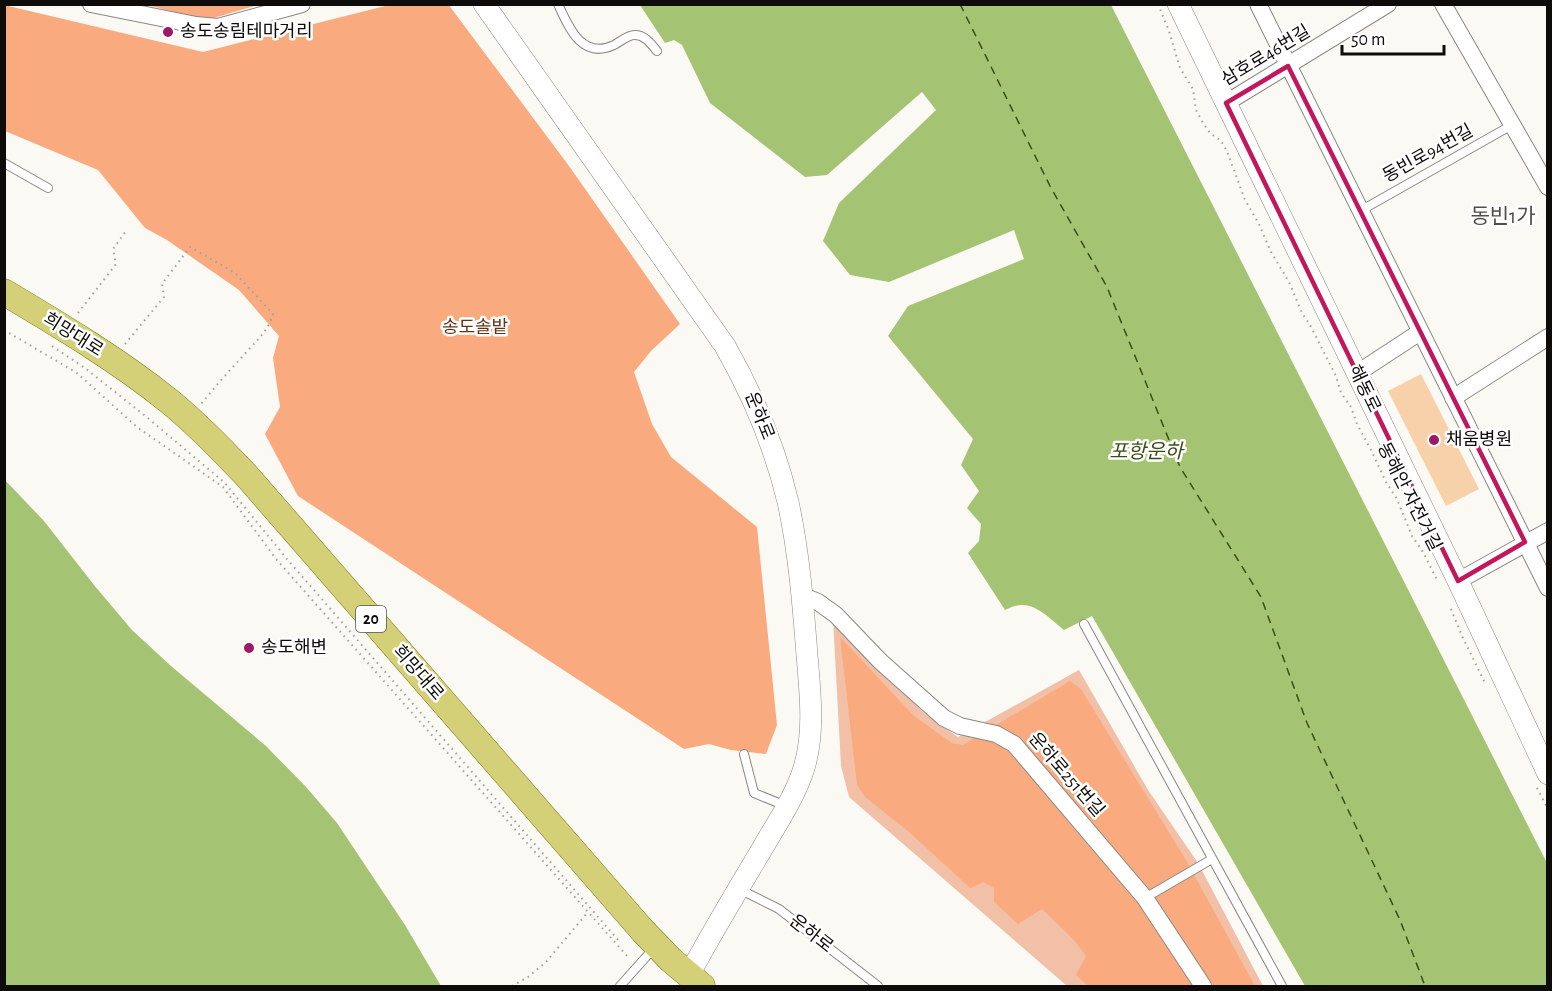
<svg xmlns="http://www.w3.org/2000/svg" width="1552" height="991" viewBox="0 0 1552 991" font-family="'Alegreya Sans','Noto Sans KR',sans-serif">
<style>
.green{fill:#f2c0a6}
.forest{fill:#faaa7f}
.water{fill:#a4c474}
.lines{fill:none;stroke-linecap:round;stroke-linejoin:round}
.ferry{stroke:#3a4e16;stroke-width:1.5;stroke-dasharray:8 6;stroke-linecap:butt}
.building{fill:#f6d1a9}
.service-casing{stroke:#8a8883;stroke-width:10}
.minor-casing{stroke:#8a8883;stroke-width:18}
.tertiary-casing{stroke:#8a8883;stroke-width:22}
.primary-casing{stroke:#7a7717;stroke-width:27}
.path{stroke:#a1a09c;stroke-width:2;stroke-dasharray:1.5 4.5;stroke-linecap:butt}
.service{stroke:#fff;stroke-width:8}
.minor{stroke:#fff;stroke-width:16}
.tertiary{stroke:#fff;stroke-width:21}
.primary{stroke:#d3d078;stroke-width:26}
.marked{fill:none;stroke:#c2185b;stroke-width:4.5;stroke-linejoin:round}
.poi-dot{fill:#9e1868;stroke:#fff;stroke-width:2}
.labels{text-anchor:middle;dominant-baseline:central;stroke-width:5;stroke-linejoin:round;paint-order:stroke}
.shield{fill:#fff;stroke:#565554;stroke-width:1.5}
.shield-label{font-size:16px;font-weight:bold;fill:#0d0c0a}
.poi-label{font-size:18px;fill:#0d0c0a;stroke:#fff;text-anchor:start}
.street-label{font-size:18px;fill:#0d0c0a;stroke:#fff}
.park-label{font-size:18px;fill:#663315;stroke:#fff}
.water-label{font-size:20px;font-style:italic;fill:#3a4e16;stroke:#fff}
.quarter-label{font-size:21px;fill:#4f4e49;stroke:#fff}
</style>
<rect width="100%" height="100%" fill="#fbf9f4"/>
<!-- green -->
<path class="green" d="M833 619 923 712 958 737 1079 670 1148 790 1198 863 1263 986H1067L849 797 841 766Z"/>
<!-- forest -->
<path class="forest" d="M448 4 569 166 680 324 651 351 634 372 652 424 671 457 757 527 777 725 766 754 731 750 709 744 684 749 298 496 265 434 280 407 273 358 279 336 239 290 167 240 145 228 98 170 5 131 4 5 203 52 389 5Z
M147 5H258L207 20Z
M840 637 914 716 952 743 963 745 1070 681 1081 689 1186 860 1255 986H1088L1076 975 1086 956 1074 940 1042 909 1018 924 994 902V888L984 882 970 888 909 832 865 797 857 785Z"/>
<!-- water -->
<path class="water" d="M640 5H1111L1547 863V986H1305L1092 616 1064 630C1045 615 1030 596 1005 610L968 553 979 541 981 524 967 508 979 491 961 465 973 439 888 336 908 306 1024 259 1014 230 889 282 850 275 823 241 839 203 936 110 922 92 827 175 805 177 710 103 682 45 674 40 665 43Z
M4 479 44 521 94 585 132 630 171 666 266 746 307 788 337 823 405 925 441 986H5Z"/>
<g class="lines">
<!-- ferry -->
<path class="ferry" d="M960 4 1050 186 1107 287 1180 467 1261 597 1307 723 1400 920 1425 986"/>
</g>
<!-- building -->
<path class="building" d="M1421 374 1479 489 1446 506 1388 391Z"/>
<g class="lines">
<defs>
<path id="service" d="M558 4C569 28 582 60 614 45 620 42 627 35 635 35 645 35 651 44 657 51
M4 163 48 188
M1360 211 1512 125
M1084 624 1282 986
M744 754 754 793 786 806
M739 889 779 909 878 986
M1145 898 1212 859
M620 986 654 948"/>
<path id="minor" d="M91 4 196 25 218 27 302 4
M1258 4 1548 588
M1443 4 1548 187
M1226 103 1388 4
M1356 374 1420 332
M1453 398 1548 337
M1458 581 1548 531
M801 595 818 602 836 615 880 661 944 718 960 726 996 734 1014 744 1145 898 1203 986"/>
<path id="tertiary" d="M484 4 725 346C753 395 775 447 788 502 799 552 803 604 807 655 810 692 815 732 804 768 795 797 777 823 762 849 737 891 712 932 689 975
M1178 4 1458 581 1548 774"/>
<path id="primary" d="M4 292C61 326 118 360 169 401 197 424 221 449 246 475L643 931 671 960 702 986"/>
</defs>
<!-- service casing -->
<use href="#service" class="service-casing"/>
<!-- minor casing -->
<use href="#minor" class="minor-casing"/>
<!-- tertiary casing -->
<use href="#tertiary" class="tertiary-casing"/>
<!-- primary casing -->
<use href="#primary" class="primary-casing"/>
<!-- path -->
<path class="path" d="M1158 4 1169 31 1180 68 1193 89 1196 110 1203 123 1210 133 1221 141 1227 151 1245 200 1259 224 1271 252 1289 282 1302 313 1310 325 1336 376 1341 393 1351 407 1357 424 1372 452 1386 482 1397 499 1412 536 1423 552 1437 580
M78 313 116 264 113 249 126 231
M4 330 77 373 137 427 223 487 276 559 627 956
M125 344 164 297 162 284 190 247 235 273 273 314C268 332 254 343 242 357 228 372 214 388 201 404
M52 346 85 368 149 419 225 483 287 559 619 941
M1451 609 1462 636 1485 683
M1537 788 1548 809
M512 986 528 977 546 962 588 912"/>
<!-- service -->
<use href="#service" class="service"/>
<!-- minor -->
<use href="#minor" class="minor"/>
<!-- tertiary -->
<use href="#tertiary" class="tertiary"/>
<!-- primary -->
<use href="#primary" class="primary"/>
</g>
<!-- marked area -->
<path class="marked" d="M1288 66 1525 542 1458 581 1226 103Z"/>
<!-- markers -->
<g class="poi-dot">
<circle cx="168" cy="32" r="6"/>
<circle cx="1434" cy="440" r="6"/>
<circle cx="249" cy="648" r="6"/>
</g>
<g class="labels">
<!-- shield labels -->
<rect class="shield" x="356" y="606" width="30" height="26" rx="4.5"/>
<g class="shield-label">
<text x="371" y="619">20</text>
</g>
<!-- poi labels -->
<g class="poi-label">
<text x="180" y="32">송도송림테마거리</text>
<text x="1446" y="440">채움병원</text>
<text x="261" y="648">송도해변</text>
</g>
<!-- street labels -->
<g class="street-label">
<text transform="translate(1266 56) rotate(-31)">삼호로46번길</text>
<text transform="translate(1428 154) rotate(-29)">동빈로94번길</text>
<text transform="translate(73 335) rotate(32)">희망대로</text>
<text transform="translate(1364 389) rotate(64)">해동로</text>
<text transform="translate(759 416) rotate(68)">운하로</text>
<text transform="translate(1409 497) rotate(63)">동해안 자전거길</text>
<text transform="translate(418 673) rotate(49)">희망대로</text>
<text transform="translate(1066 775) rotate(49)">운하로251번길</text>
<text transform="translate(811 934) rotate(38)">운하로</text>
</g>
<!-- park labels -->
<g class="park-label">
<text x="475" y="328">송도솔밭</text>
</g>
<!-- water labels -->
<g class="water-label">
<text x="1146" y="452">포항운하</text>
</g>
<!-- quarter labels -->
<g class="quarter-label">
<text x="1503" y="216">동빈1가</text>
</g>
</g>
<!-- border -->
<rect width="1552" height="991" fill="none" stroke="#0d0c0a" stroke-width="12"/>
<!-- scale -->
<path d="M1342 45v9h102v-9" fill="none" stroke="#0d0c0a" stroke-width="3"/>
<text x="1351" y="45" font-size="18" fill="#0d0c0a" stroke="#ffffff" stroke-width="4.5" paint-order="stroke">50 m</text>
</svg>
